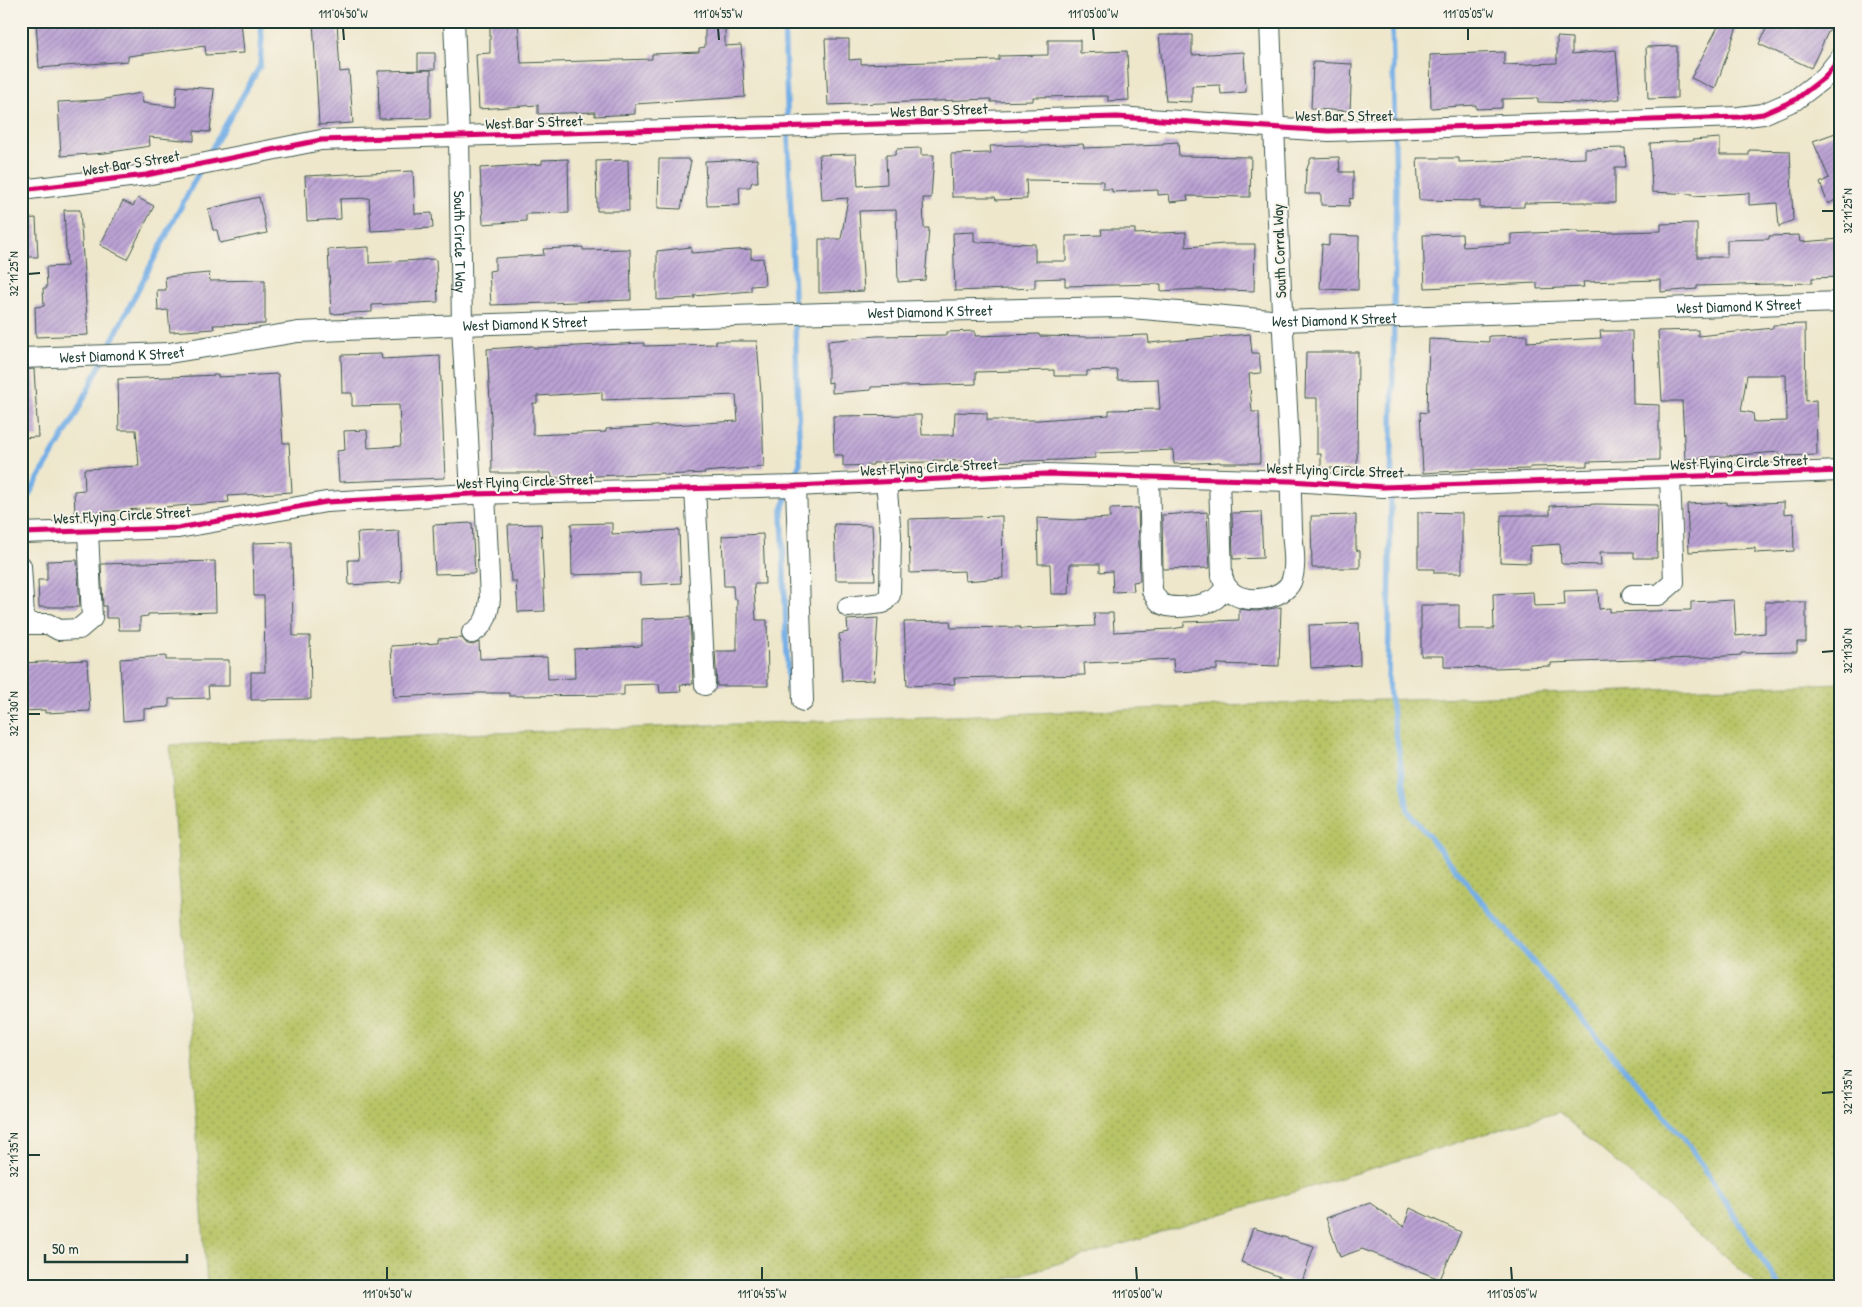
<svg xmlns="http://www.w3.org/2000/svg" width="1862" height="1307" viewBox="0 0 1862 1307" font-family="'Patrick Hand',sans-serif">
<style>
.grass{fill:url(#grass-dots);stroke:#6c804d}
.lines{fill:none;stroke-linecap:round;stroke-linejoin:round}
.stream{stroke:#75afe6;stroke-width:5.5}
.building{fill:url(#building-hatch);fill-rule:evenodd}
.minor-casing{stroke:#3e564b;stroke-width:22}
.minor{stroke:#fff;stroke-width:20}
.cycleway-casing{stroke:#f7f3e8;stroke-width:8}
.cycleway{stroke:#d6006c;stroke-width:5}
.ticks{fill:none;stroke:#1f3d34;stroke-width:2}
.labels{text-anchor:middle;dominant-baseline:central;stroke-width:4;stroke-linejoin:round;paint-order:stroke}
.street-label{font-size:15px;fill:#1f3d34;stroke:#f7f3e8}
.neatline{fill:none;stroke:#1f3d34;stroke-width:2}
.ticks-label{font-size:12px;text-anchor:middle;fill:#1f3d34}
</style>
<defs>
<pattern id="grass-dots" width="8" height="8" patternUnits="userSpaceOnUse" patternTransform="scale(1.25)"><rect width="8" height="8" fill="#b8c466"/><path d="M2 2h.1M6 6h.1" fill="none" stroke="#95a055" stroke-width="1.8" stroke-linecap="round"/></pattern>
<pattern id="building-hatch" width="6" height="6" patternUnits="userSpaceOnUse" patternTransform="scale(1.25)"><rect width="6" height="6" fill="#bba2d4"/><path d="M-1 1l2-2M0 6l6-6M5 7l2-2" fill="none" stroke="#9785ad"/></pattern>
</defs>
<rect width="100%" height="100%" fill="#f7f3e8"/>
<filter id="ink" filterUnits="userSpaceOnUse"><feTurbulence type="fractalNoise" baseFrequency=".02" numOctaves="2"/><feDisplacementMap in="SourceGraphic" scale="10" xChannelSelector="R" yChannelSelector="G"/><feConvolveMatrix kernelMatrix="1 2 1 2 8 2 1 2 1" color-interpolation-filters="sRGB"/></filter>
<filter id="wash" filterUnits="userSpaceOnUse"><feTurbulence type="fractalNoise" baseFrequency=".0096" numOctaves="4" result="noise"/><feDisplacementMap in="SourceGraphic" scale="20" xChannelSelector="R" yChannelSelector="G"/><feGaussianBlur stdDeviation="1.12" result="paint"/><feColorMatrix in="noise" values="0 0 0 0 0 0 0 0 0 0 0 0 0 0 0 0 0 1.4 0 .05"/><feComposite in="paint" operator="in"/></filter>
<g filter="url(#wash)">
<rect width="100%" height="100%" fill="#eee7cc"/>
<!-- grass -->
<path class="grass" d="M1841 683V1286H1759L1558 1112 984 1286H207L170 745Z"/>
<g class="lines">
<!-- stream -->
<path class="stream" d="M784 21 800 463 792 483
M1392 21 1396 188 1388 682 1408 811 1493 915 1690 1146 1779 1286
M207 157 260 66 262 37 260 21
M107 350 200 170
M21 508 74 418 103 359
M788 688 782 510 789 492"/>
</g>
<g id="blocks">
<!-- building -->
<path class="building" d="M36 21H241L244 53 206 55 205 46 128 56V61L39 68Z
M313 21H337L340 72 349 71 353 123 319 125Z
M490 21H518L521 63 652 59V54L699 52V48L705 47V21H725V46L741 45 745 97 635 104V114L595 116V112L538 114V105L479 109 476 54 490 53Z
M1721 21H1739L1715 89 1691 78Z
M1770 21H1820L1831 26 1811 68 1759 44Z
M1159 35H1192V55L1244 52 1246 92 1221 94 1220 85 1192 86V102L1166 101Z
M1557 37 1572 38V54L1616 50 1620 99 1583 103 1538 102V98L1502 99V108L1476 109V105L1431 108 1430 55 1504 52V65L1557 63Z
M825 39H849V60L861 59V64L999 60V56L1048 55V40H1080V53L1127 51 1129 100 1108 101V96L1033 97V101L991 102V99L828 105Z
M1677 46V98L1648 99 1646 47Z
M418 53H435V69L418 70Z
M1313 62 1352 64 1350 111 1311 109Z
M431 70V118L379 119 378 71Z
M177 86 214 89 210 132 194 131V141L149 137 150 146 105 153 61 156 58 102 100 100 141 93 143 103 176 107Z
M1841 131V207L1837 199 1828 204 1820 183 1829 178 1813 141Z
M1720 138V155H1749V150L1790 151 1793 220 1779 227 1777 203 1749 205V193L1693 196V194L1652 192 1650 143 1692 141V140Z
M1178 142 1179 156 1251 157 1250 197 1187 196 1188 200 1170 202 1169 194 1158 195V190L1112 192V189H1103V181L1026 180 1027 199 996 200 995 197H952L951 154 991 153 990 146 1025 145V147L1083 144 1084 148 1163 145V143Z
M921 148V155H934L931 198H923L924 228H929L925 280 898 282 896 210 859 211 864 291 819 293V239H841L848 198 822 200 819 155 856 154 858 186 887 184 886 155H895L897 149Z
M1625 148 1626 167H1615V203H1585V202L1524 203V207L1480 208V201L1419 200 1417 158H1459V162L1585 158V149Z
M1339 157 1340 172H1353V199L1350 198 1349 206 1321 205V194H1305L1306 171 1311 158Z
M568 159 569 213 526 214V221L483 224 480 168 542 164V160Z
M659 159H689V161H691L681 209 658 208Z
M757 159 758 182H752L750 187H739L740 205 707 206 705 161Z
M628 160 629 211H597L596 161Z
M413 171 415 214 432 213 433 228 371 231 369 198 340 199 341 219 307 221 305 176Z
M259 197 267 233 220 243 217 230H213L208 209Z
M138 198 154 206 127 259 100 245 123 201 133 206Z
M64 210H80L88 335 36 337 35 307 44 306 43 288H47L46 267 67 266Z
M36 218 38 257H21V219Z
M1697 223V257H1727V240L1769 239V236L1799 235 1800 242 1841 239V277L1812 278V283L1697 286V289L1661 292V280L1583 282 1584 287 1537 289V283L1425 288 1423 235 1462 234 1463 247 1511 244V234L1579 231V233L1661 231V224Z
M1101 229H1135V234L1186 232V247L1224 244H1255L1254 291 1199 289 1161 291V284L1065 286V278L1035 279V288L955 291 953 233 974 232V242L1035 244V261H1066V236L1102 235Z
M1329 235 1359 236 1358 290 1320 289 1322 244 1329 245Z
M369 247V263L436 259 438 302 372 305V312L331 314 328 249Z
M583 247V250L630 249 631 300 491 305 489 271 495 270V258L544 255 543 249Z
M691 247V253L751 249V259L763 258 765 285 751 286V291L694 296 695 298 657 300V251Z
M209 273 210 281 265 280V324L213 325 214 329 170 332 168 310 158 311 157 290H166L165 277Z
M1805 324 1806 401 1816 400 1817 455 1779 456V452L1685 459 1682 401H1662L1658 331 1698 330V336L1773 328V325ZM1747 375H1786L1787 421 1754 422 1753 413 1741 411Z
M975 331V336L1039 334V336L1087 337 1148 335 1149 343 1250 334 1252 353H1259L1261 373 1249 374 1252 412H1259L1260 463H1220V462L1174 464 1173 450 1095 453V458L1060 460 986 462 933 460V462L873 463V465L843 466V455H834L833 416 921 415 922 435H954L955 412 987 413V420H1039L1109 415V410L1160 409 1158 379 1118 380 1117 370 1087 371V376H1054V370L976 372V384L871 387V390L832 393V382L828 383V341L876 336 947 335V332Z
M1600 331H1632L1633 404 1659 405V460L1587 462V466L1530 467V469L1488 470V469L1423 473 1420 412 1427 413 1429 339 1489 342V336L1527 335V342L1601 338Z
M716 341H757L761 394 764 467 704 472 705 473 664 475V473L552 478 551 473H492L491 418 487 349 533 346 534 348 644 343V346L716 344ZM602 392V400L736 395 738 421 606 429V432L533 435V403H537V396Z
M1306 352H1358L1357 468H1321V454H1317V398H1305Z
M381 354 382 359 440 356 445 478 339 482 337 451 345 450 344 431 367 430 368 448 401 446 399 405 352 406V393H342L341 355Z
M34 369 38 437 21 438V370Z
M278 374 283 443H289L292 492 228 496 229 502 75 514 74 491 85 490 84 469 139 466 136 430H119L118 379 218 375V377Z
M1727 502V505L1784 502V514L1793 513 1794 551 1755 553V548L1689 552 1687 504Z
M1597 504 1658 505 1657 558H1634V552H1600L1601 565 1563 564 1561 563 1560 544 1530 546V563L1500 562 1501 515H1550V506Z
M1138 508 1140 581 1133 582 1134 591 1113 592 1112 571 1100 572V564H1070L1069 594H1051L1050 564H1038L1037 518 1072 520 1110 518V509Z
M1207 512 1210 568 1163 569 1162 515Z
M1261 512 1263 558 1233 559 1232 513Z
M1418 512 1462 513V573H1434V569H1418Z
M1356 515V550L1360 551V568H1312L1311 516Z
M1002 516 1003 578 965 581 964 571 910 573 909 519Z
M472 523 475 573 435 574 433 525Z
M612 523V534L679 530 681 583 640 585V573L572 575 571 524Z
M541 524 545 611 518 612 516 581H511L508 525Z
M834 524 872 525 875 580H836Z
M399 531 401 582 349 585 348 560H359L357 533Z
M763 534 765 584H754L756 620H767L768 686H717L715 651H737V599H734L733 586H724L722 536Z
M292 542 293 636H310L311 699 251 700V672H265L264 596H254L253 543Z
M77 560 80 607H39L38 580H47V561Z
M215 561 216 612 148 614V616L140 617V630H119L118 618H106V606H103L101 564Z
M1598 590 1599 609 1610 608V612L1691 610V602L1734 600 1736 636 1765 633V602H1806V642H1797V652L1741 653V655L1694 658 1551 663V666L1495 668 1444 667V656H1421V605H1459V629H1494L1493 594 1533 592 1534 606 1565 605 1564 591Z
M1281 607 1279 666 1217 664V670L1174 672 1173 659 1084 663 1085 675 954 678 955 684 907 686 904 622 950 621 951 628 1020 627V629L1095 626 1094 613H1113L1114 632 1172 629 1184 627V622L1239 620V609L1257 611Z
M690 617 693 684 680 685 681 692 660 693 659 684 624 685V695L509 696V693H479L394 697 391 646 438 643V639L462 638 467 644 473 645 479 642 480 659 547 657 548 679 575 678 574 649 642 646V619Z
M878 618 874 680 842 681 839 634 848 632 847 620Z
M1359 623 1360 665 1311 668 1309 625Z
M166 656V660H229V686H208L209 698 169 699V707L144 709V719L123 721 120 659Z
M87 660 90 711 45 713V710L21 711V663Z
M1370 1203 1404 1227 1410 1208 1461 1232 1440 1279 1362 1249 1340 1257 1326 1218Z
M1253 1228 1314 1246 1301 1285 1241 1262Z"/>
</g>
</g>
<g filter="url(#ink)">
<use href="#blocks" fill-opacity="0" stroke="#3e564b" stroke-width="1"/>
<g class="lines">
<defs>
<g id="minor">
<path id="s1" d="M454 21 459 137 462 325 471 494"/>
<path d="M21 190 146 175 321 140 1117 117 1329 131 1739 117 1763 114 1795 100 1825 77 1841 57"/>
<path id="s2" d="M21 358 169 353 298 332 462 325 826 313 1120 307 1282 321 1841 302"/>
<path d="M1149 477 1152 591C1155 596 1157 601 1162 604 1173 610 1205 606 1215 599 1219 596 1222 592 1226 588"/>
<path d="M1219 479 1222 576C1225 585 1226 588 1234 594 1248 604 1283 599 1291 582 1297 567 1293 546 1292 530 1291 495 1290 460 1288 425 1280 290 1275 156 1270 21"/>
<path d="M796 486 803 701"/>
<path d="M695 488 705 685"/>
<path d="M21 533 178 528 326 502 471 494 796 486 1046 474 1291 481 1383 487 1841 471"/>
<path d="M21 566 24 617 28 624H48L59 630 79 629 92 618 88 531"/>
<path d="M1632 595H1659L1674 582 1670 477"/>
<path d="M848 607 883 603 890 595 891 535 886 481"/>
<path d="M472 633C486 625 488 614 490 599L485 494"/>
</g>
</defs>
<!-- minor casing -->
<use href="#minor" class="minor-casing"/>
<!-- minor -->
<use href="#minor" class="minor"/>
<defs>
<path id="cycleway" d="M21 190 146 175 321 140 1117 117 1329 131 1739 117 1763 114 1795 100 1825 77 1841 57
M21 533 178 528 326 502 471 494 796 486 1046 474 1291 481 1383 487 1841 471"/>
</defs>
<!-- cycleway casing -->
<use href="#cycleway" class="cycleway-casing"/>
<!-- cycleway -->
<use href="#cycleway" class="cycleway"/>
</g>
</g>
<!-- ticks -->
<path class="ticks" d="M343 28 344 40M718 28 719 40M1093 28 1094 40M1468 28V40M1822 211H1834M28 274 40 273M1822 652 1834 651M28 714H40M1822 1093 1834 1092M28 1155H40M387 1267V1280M762 1267V1280M1136 1267 1137 1280M1511 1267 1512 1280"/>
<g class="labels">
<!-- street labels -->
<g class="street-label">
<text transform="translate(939 110) rotate(-2)">West Bar S Street</text>
<text x="1344" y="115">West Bar S Street</text>
<text transform="translate(534 122) rotate(-2)">West Bar S Street</text>
<text transform="translate(131 163) rotate(-9)">West Bar S Street</text>
<text stroke="none"><textPath href="#s1" startOffset="221">South Circle T Way</textPath></text>
<text transform="translate(1279 251) rotate(-92)">South Corral Way</text>
<text stroke="none"><textPath href="#s2" startOffset="1721">West Diamond K Street</textPath></text>
<text stroke="none"><textPath href="#s2" startOffset="911">West Diamond K Street</textPath></text>
<text stroke="none"><textPath href="#s2" startOffset="1316">West Diamond K Street</textPath></text>
<text stroke="none"><textPath href="#s2" startOffset="506">West Diamond K Street</textPath></text>
<text stroke="none"><textPath href="#s2" startOffset="101">West Diamond K Street</textPath></text>
<text transform="translate(1739 462) rotate(-2)">West Flying Circle Street</text>
<text transform="translate(929 467) rotate(-3)">West Flying Circle Street</text>
<text transform="translate(1335 470) rotate(2)">West Flying Circle Street</text>
<text transform="translate(525 481) rotate(-2)">West Flying Circle Street</text>
<text transform="translate(122 515) rotate(-3)">West Flying Circle Street</text>
</g>
</g>
<!-- margin -->
<rect width="1862" height="1307" fill="none" stroke="#f7f3e8" stroke-width="55"/>
<!-- scale -->
<path d="M45 1254v8h142v-8" fill="none" stroke="#1f3d34" stroke-width="2.5"/>
<text x="52" y="1254" font-size="15" fill="#1f3d34" stroke="#f7f3e8" stroke-width="4" paint-order="stroke">50 m</text>
<rect x="28" y="28" width="1806" height="1252" class="neatline"/>
<g class="ticks-label">
<text x="343" y="18">111°04'50"W</text>
<text x="718" y="18">111°04'55"W</text>
<text x="1093" y="18">111°05'00"W</text>
<text x="1468" y="18">111°05'05"W</text>
<text transform="translate(1848 211) rotate(-90)" y="4">32°11'25"N</text>
<text transform="translate(14 274) rotate(-90)" y="4">32°11'25"N</text>
<text transform="translate(1848 651) rotate(-90)" y="4">32°11'30"N</text>
<text transform="translate(14 714) rotate(-90)" y="4">32°11'30"N</text>
<text transform="translate(1848 1092) rotate(-90)" y="4">32°11'35"N</text>
<text transform="translate(14 1155) rotate(-90)" y="4">32°11'35"N</text>
<text x="387" y="1298">111°04'50"W</text>
<text x="762" y="1298">111°04'55"W</text>
<text x="1137" y="1298">111°05'00"W</text>
<text x="1512" y="1298">111°05'05"W</text>
</g>
</svg>
